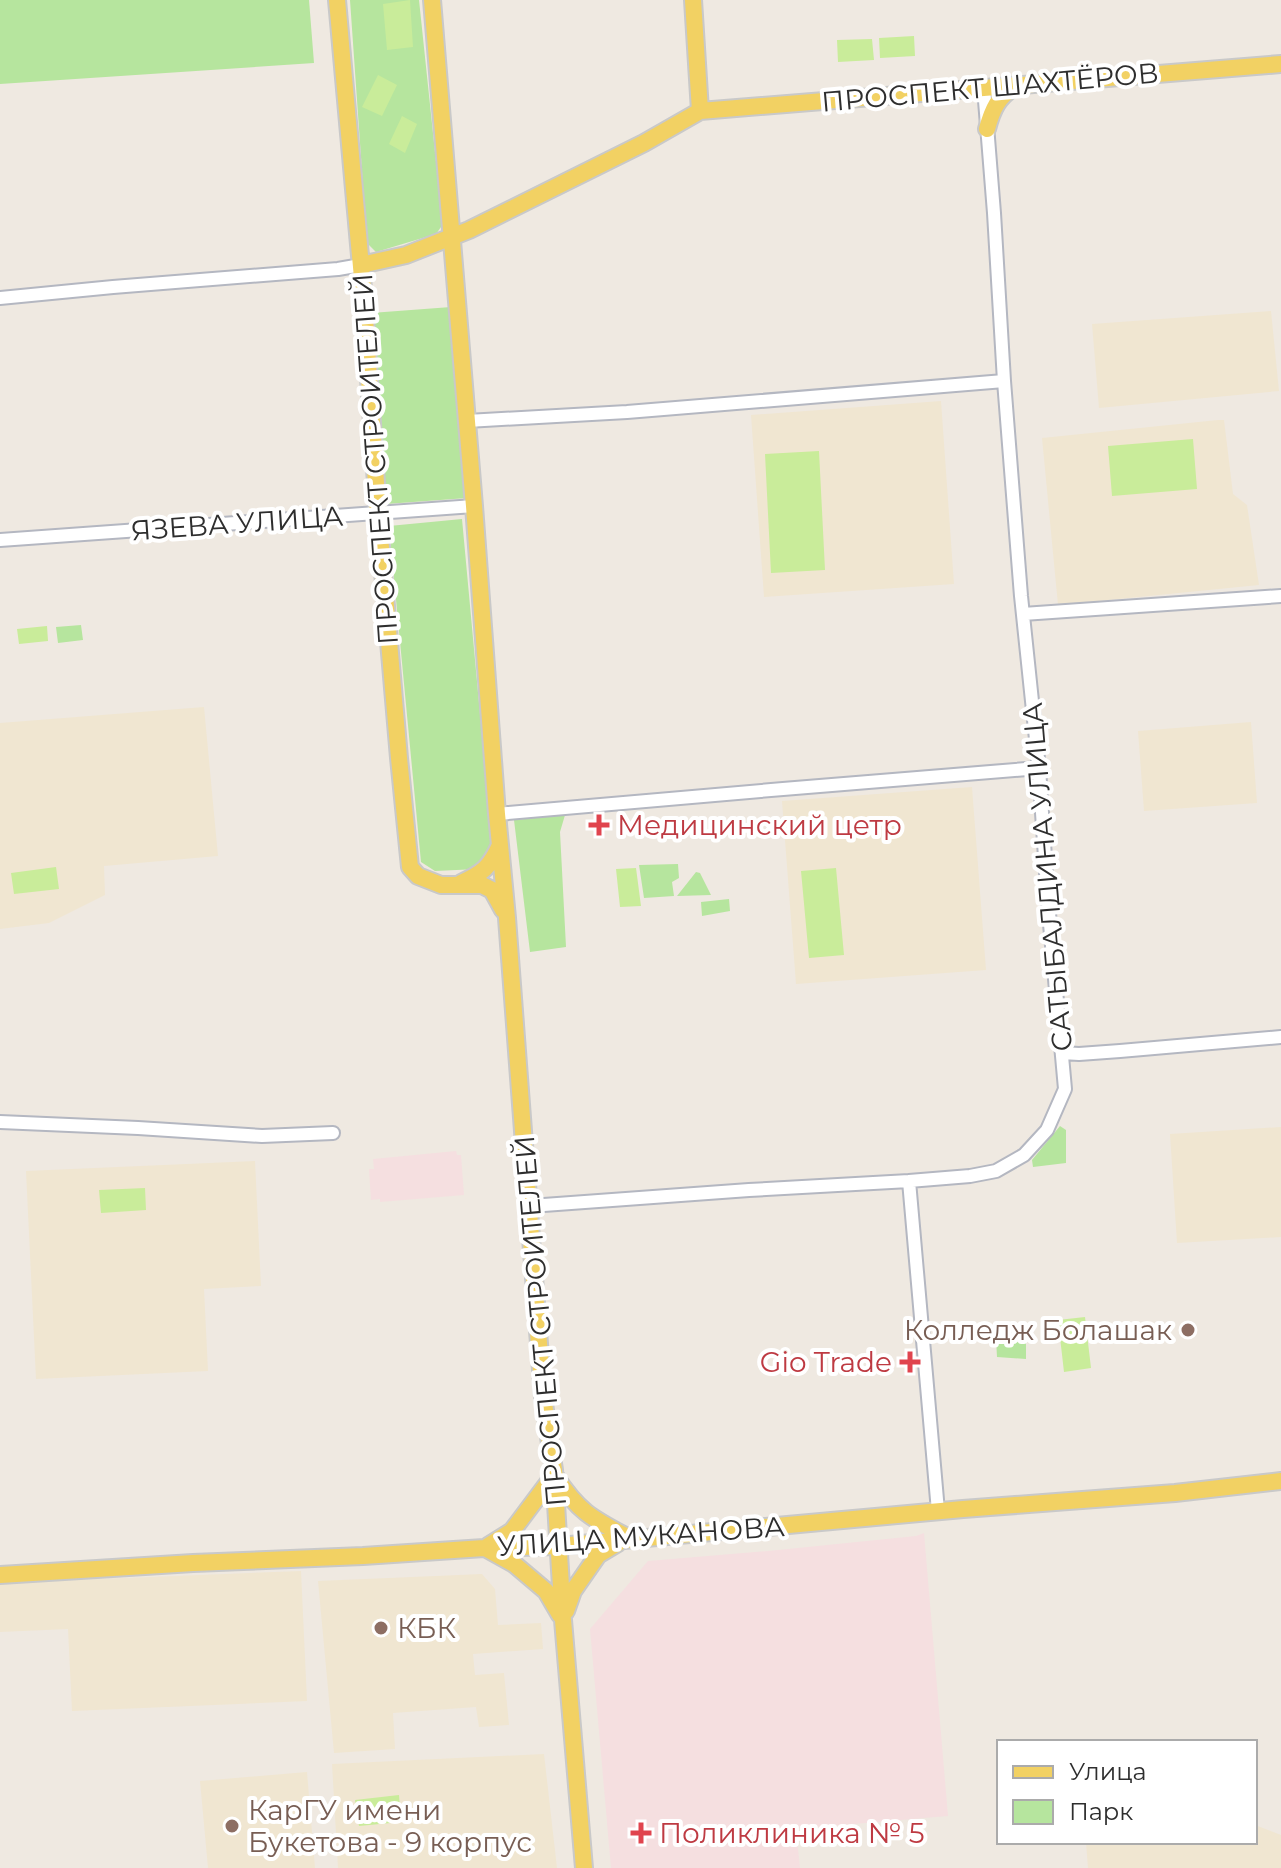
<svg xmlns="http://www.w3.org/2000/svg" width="1281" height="1868" viewBox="0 0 1281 1868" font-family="Montserrat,sans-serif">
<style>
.education{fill:#f0e6d1}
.medical{fill:#f5dfe0}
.green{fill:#b6e59e}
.pitch{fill:#c9ec9a}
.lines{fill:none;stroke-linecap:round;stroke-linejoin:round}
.minor-casing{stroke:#b4b7c1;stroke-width:16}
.major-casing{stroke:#c9c9c9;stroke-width:20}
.minor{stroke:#fff;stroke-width:12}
.major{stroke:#f2d163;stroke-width:16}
.health-dot{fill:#e0444e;stroke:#fff;stroke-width:3}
.education-dot{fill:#8d6e63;stroke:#fff;stroke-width:3}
.labels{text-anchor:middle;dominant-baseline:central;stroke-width:8;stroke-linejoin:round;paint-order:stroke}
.street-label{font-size:28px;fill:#2e2e2e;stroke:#fff}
.health-label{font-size:28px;fill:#be3a42;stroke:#fff;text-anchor:start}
.education-label{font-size:28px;fill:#785e54;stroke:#fff;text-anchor:start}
</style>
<rect width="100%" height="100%" fill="#efe9e1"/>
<!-- education -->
<path class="education" d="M1271 311 1279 391 1099 408 1092 324Z
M941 401 954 584 764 597 751 415Z
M1218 420H1224L1233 494 1247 505 1259 585 1058 605 1042 438Z
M204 707 218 856 104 866 105 895 49 923 0 929V723Z
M1251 722 1257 803 1144 811 1138 731Z
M972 787 986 970 796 984 782 801Z
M1281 1127V1237L1177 1243 1170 1134Z
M255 1161 261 1286 204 1289 208 1371 36 1379 26 1171Z
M301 1571 307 1701 72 1711 68 1629 0 1632V1583Z
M482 1574 495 1589 498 1625 541 1623 543 1649 473 1654 475 1675 504 1673 509 1725 479 1727 476 1707 393 1713 395 1749 334 1753 318 1581Z
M544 1754 557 1868H338L332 1764Z
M307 1772 315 1868H208L200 1781Z
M1255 1825 1281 1835V1868H1088L1086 1842H1255Z"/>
<!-- medical -->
<path class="medical" d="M456 1151 457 1155H461L464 1195 380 1202V1199L371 1200 369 1169H374L373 1159Z
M924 1533 948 1816 796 1829 800 1868H611L590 1629 648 1561 768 1551 916 1536Z"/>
<!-- green -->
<path class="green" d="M0 0H309L314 63 0 84Z
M350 0H419L442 219 441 227 436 234 376 252 367 243Z
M451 307 467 498 386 504 371 313Z
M462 519 492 844 478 869 435 871 421 862 389 526Z
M81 625 83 640 58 643 56 627Z
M565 815 560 832 566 947 530 952 514 820Z
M678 864 679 878 672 882 674 896 644 898 639 865Z
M696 872 700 873 711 895 677 896Z
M729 899 730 911 702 916 701 902Z
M1060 1126 1066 1130V1163L1033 1167 1032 1160Z
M996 1339 1026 1340V1359L997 1357Z"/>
<!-- pitch -->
<path class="pitch" d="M410 0 413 47 387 50 383 4Z
M914 36 915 56 880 58 879 38Z
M872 39 874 60 838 62 837 40Z
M378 75 397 85 382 116 362 107Z
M402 116 417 124 405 153 389 144Z
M1193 439 1197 489 1112 496 1108 446Z
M819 451 825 570 771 573 765 454Z
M47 626 48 641 19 644 17 629Z
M56 867 59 889 14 894 11 873Z
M636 868 641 906 620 907 616 869Z
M836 868 844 955 809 958 801 871Z
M145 1188 146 1210 101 1213 99 1190Z
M1085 1317 1091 1368 1064 1372 1058 1320Z
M399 1795 401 1822 359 1826 355 1800Z"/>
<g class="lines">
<defs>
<path id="minor" d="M0 298 113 287 338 269 361 265
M467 421 627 412 1004 381
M0 540 474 506
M1023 614 1281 596
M497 814 783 789 1039 768
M1062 1053 1079 1054 1120 1051 1281 1037
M0 1122 138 1128 262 1136 333 1133
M909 1181 938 1511
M530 1206 749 1190 909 1181 970 1176 996 1171 1024 1155 1047 1130 1065 1089 1048 902 1039 768 1021 596 1004 381 994 213 984 88"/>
<path id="major" d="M337 0 363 289 378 513 399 758 410 867 418 876 441 885H482L492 890 503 910
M432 0 474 506 497 814 507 918 543 1397 554 1470 563 1620 584 1868
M693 0 700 111
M987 129C992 110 998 96 1016 86
M361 265 406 255 469 230 644 143 700 111 1281 64
M461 883C483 873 490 867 500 845
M555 1476C578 1511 591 1518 627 1537
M488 1546 512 1531 554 1475
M487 1549 514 1564 546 1591 560 1615
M0 1575 193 1563 363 1556 484 1548 559 1546 963 1509 1175 1493 1281 1481
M566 1611 573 1591 598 1555 618 1543"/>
</defs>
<!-- minor casing -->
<use href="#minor" class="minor-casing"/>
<!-- major casing -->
<use href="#major" class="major-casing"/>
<!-- minor -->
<use href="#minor" class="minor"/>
<!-- major -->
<use href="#major" class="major"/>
</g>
<!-- markers -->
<g class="health-dot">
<path d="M595 813h8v8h8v8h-8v8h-8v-8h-8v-8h8z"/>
<path d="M906 1350h8v8h8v8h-8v8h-8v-8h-8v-8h8z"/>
<path d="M637 1821h8v8h8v8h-8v8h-8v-8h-8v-8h8z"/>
</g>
<g class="education-dot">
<circle cx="1188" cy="1330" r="8"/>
<circle cx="381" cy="1628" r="8"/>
<circle cx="232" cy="1826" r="8"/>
</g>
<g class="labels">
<!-- street labels -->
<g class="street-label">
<text transform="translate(990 87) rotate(-5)">ПРОСПЕКТ ШАХТЁРОВ</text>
<text transform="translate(375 459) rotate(-94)">ПРОСПЕКТ СТРОИТЕЛЕЙ</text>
<text transform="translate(237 523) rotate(-4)">ЯЗЕВА УЛИЦА</text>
<text transform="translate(1047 877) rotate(-95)">САТЫБАЛДИНА УЛИЦА</text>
<text transform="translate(540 1321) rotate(-95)">ПРОСПЕКТ СТРОИТЕЛЕЙ</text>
<text transform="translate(641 1536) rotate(-4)">УЛИЦА МУКАНОВА</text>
</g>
<!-- health labels -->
<g class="health-label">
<text x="617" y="825">Медицинский цетр</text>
<text x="892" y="1362" text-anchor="end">Gio Trade</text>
<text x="659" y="1833">Поликлиника № 5</text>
</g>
<!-- education labels -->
<g class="education-label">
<text x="1172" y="1330" text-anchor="end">Колледж Болашак</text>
<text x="397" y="1628">КБК</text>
<text x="248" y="1810">КарГУ имени<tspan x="248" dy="32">Букетова - 9 корпус</tspan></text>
</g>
</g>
<!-- legend -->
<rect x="997" y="1740" width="260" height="104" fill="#ffffff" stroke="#ababab" stroke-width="2"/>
<rect x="1013" y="1766" width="40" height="12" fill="#f2d163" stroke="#ababab" stroke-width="2"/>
<text x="1069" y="1780" font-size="24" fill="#2e2e2e">Улица</text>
<rect x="1013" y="1800" width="40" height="24" fill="#b6e59e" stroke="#ababab" stroke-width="2"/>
<text x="1069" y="1820" font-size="24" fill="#2e2e2e">Парк</text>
</svg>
